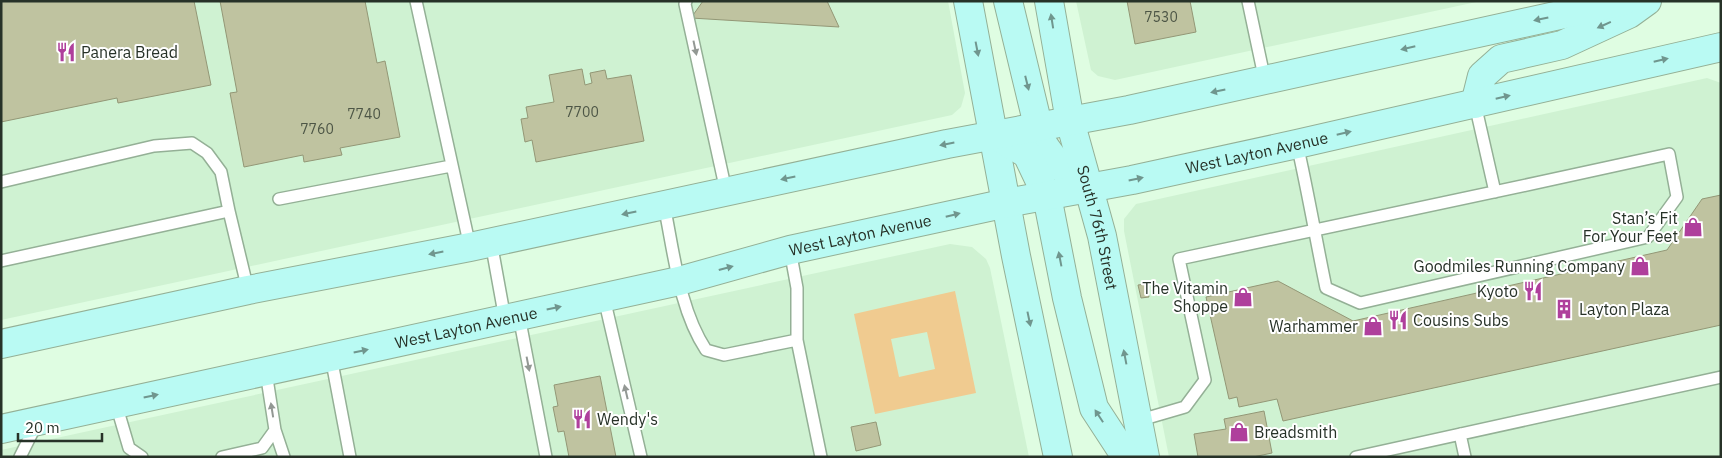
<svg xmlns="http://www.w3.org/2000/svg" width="1722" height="458" viewBox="0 0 1722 458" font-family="'IBM Plex Sans',sans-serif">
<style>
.built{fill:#cff2d2}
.green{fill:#f0cb90;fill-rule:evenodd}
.building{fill:#bfc3a0;stroke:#939776}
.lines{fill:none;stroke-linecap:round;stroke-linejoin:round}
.service-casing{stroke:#94b096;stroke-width:14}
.secondary-casing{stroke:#94b096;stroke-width:30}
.service{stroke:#fff;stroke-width:11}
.secondary{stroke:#b9faf3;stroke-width:28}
.oneway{fill:#70968e}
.oneway2{fill:#939894}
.labels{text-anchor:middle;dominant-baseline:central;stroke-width:4;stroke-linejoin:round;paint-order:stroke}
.number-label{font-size:14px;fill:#4d5646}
.poi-label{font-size:16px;fill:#273228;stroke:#fff;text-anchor:start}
.street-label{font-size:16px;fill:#273228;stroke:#fff}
</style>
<rect width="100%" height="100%" fill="#dffde2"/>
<!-- built -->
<path class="built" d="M1 1H948L965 93 961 107 952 115 1 320Z
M1076 1H1481L1115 80 1098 76 1091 70Z
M1707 78 1721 83V457H1169L1124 231V219L1136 204Z
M950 244 972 247 986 259 990 268 1029 457H1V450Z"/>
<!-- green -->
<path class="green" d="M955 291 976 393 875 414 854 314ZM927 332 935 369 899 377 891 339Z"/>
<!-- building -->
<path class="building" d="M1 1H194L211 85 118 103 117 98 1 122Z
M220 1H365L377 63 385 61 400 137 340 148 342 155 304 162 303 155 244 167 230 93 237 92Z
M703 1H827L839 27 691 18Z
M1127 1H1190L1196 32 1135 44Z
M582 69 585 85 592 83 590 73 605 70 607 79 631 75 644 141 536 162 532 140 525 142 521 119 528 118 526 107 554 102 549 75Z
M1721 195V325L1283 421 1277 399 1239 407 1237 397 1229 399 1206 297 1278 281 1353 321 1667 250 1702 199Z
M1146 284 1149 297 1141 298 1138 285Z
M600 376 616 457H569L564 431 558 432 553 407 558 406 554 385Z
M1264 411 1272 453 1253 457H1198L1194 434 1226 429 1224 419Z
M876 422 881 445 856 451 851 427Z"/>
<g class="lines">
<defs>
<path id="service" d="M416 1 470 247
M686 1 685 4 726 191
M1248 1 1265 81
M1475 104 1495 192
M1 182 154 146 192 143 207 153 221 172 229 211
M279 199 451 166
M664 205C674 253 679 309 706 350L724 355 797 340
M491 242 505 319
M790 250 797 288V340L821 457
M1 261 229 211 248 290
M604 298 641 457
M519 316 546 457
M331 357 350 457
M116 404 129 448 142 457
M1137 421 1185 407 1205 380 1179 259C1343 224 1506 190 1669 154L1677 197 1648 237 1360 303 1326 288C1316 240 1308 192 1297 144
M275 430 284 457
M1460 434 1465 457
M20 457 36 425
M222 457 262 448 275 430 266 372
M1356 457 1721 377"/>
<g id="secondary">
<path d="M968 1 1016 256 1058 457"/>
<path d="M1008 1 1042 142C1055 163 1068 175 1088 188"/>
<path id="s1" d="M1049 1 1070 121 1102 236 1145 457"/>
<path d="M1475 104 1482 76 1501 59 1562 45 1629 14 1647 1"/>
<path d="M995 135 1027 154 1047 196 1067 298 1094 408 1126 457"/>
<path d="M1 344 248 290 470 247 947 144 1129 110 1623 1"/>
<path id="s2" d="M1 429 679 281 790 250 1007 203 1132 180 1297 144 1721 47"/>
</g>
</defs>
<!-- service casing -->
<use href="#service" class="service-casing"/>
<!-- secondary casing -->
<use href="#secondary" class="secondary-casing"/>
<!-- service -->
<use href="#service" class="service"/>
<!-- secondary -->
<use href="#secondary" class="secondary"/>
</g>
<!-- one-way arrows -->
<defs><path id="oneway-solid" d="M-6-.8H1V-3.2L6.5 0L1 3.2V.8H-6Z" transform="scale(1.25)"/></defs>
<g class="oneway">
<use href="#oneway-solid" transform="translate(1541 19) rotate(168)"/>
<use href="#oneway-solid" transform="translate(1052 21) rotate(-99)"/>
<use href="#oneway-solid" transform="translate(1604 25) rotate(156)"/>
<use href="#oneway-solid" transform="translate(1408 48) rotate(167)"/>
<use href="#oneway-solid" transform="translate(977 49) rotate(79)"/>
<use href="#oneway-solid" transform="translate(1661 60) rotate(-13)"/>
<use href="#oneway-solid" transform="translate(1027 83) rotate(76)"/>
<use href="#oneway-solid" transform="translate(1218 91) rotate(168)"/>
<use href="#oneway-solid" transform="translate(1503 97) rotate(-13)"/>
<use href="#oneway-solid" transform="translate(1344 133) rotate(-13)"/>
<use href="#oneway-solid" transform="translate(947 144) rotate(169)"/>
<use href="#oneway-solid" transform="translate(788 178) rotate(168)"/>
<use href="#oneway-solid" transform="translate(1136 179) rotate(-12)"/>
<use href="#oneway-solid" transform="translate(629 213) rotate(168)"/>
<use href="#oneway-solid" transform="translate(953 215) rotate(-14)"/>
<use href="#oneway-solid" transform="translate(436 253) rotate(169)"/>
<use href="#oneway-solid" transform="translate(1060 259) rotate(-101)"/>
<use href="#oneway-solid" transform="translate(726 268) rotate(-15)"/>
<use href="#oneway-solid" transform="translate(554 308) rotate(-12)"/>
<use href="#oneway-solid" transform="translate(1029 319) rotate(78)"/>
<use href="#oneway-solid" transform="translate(361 351) rotate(-12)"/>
<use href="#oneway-solid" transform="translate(1125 357) rotate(-101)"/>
<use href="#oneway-solid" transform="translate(151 396) rotate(-12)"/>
<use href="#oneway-solid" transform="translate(1099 416) rotate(-123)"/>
</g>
<g class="oneway2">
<use href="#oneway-solid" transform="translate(695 48) rotate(78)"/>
<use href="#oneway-solid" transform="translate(528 364) rotate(79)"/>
<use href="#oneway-solid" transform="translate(626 392) rotate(-103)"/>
<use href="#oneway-solid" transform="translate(272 410) rotate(-99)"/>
</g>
<!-- icons -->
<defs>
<symbol id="restaurant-bare" viewBox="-9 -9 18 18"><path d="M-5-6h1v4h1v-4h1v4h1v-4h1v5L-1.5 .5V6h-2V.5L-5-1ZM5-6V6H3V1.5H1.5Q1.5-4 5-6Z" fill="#af3f9c" stroke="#fff" stroke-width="2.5" paint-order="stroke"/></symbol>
<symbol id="shop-bare" viewBox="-9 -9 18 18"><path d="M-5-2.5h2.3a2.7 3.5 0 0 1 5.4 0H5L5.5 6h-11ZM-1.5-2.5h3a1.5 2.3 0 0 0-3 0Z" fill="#af3f9c" stroke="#fff" stroke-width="2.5" paint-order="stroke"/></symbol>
<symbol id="building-bare" viewBox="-9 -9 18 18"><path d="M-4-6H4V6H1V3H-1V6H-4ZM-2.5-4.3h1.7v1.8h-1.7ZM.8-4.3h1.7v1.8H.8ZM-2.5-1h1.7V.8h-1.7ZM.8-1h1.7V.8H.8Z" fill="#af3f9c" stroke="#fff" stroke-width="2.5" paint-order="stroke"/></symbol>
</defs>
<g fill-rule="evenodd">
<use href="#restaurant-bare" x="52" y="38" width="28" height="28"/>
<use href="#shop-bare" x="1679" y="213" width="28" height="28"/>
<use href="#shop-bare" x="1626" y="252" width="28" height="28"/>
<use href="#restaurant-bare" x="1519" y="277" width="28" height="28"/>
<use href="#shop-bare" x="1229" y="283" width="28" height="28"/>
<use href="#building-bare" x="1550" y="295" width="28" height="28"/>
<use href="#restaurant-bare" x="1384" y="306" width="28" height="28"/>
<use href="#shop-bare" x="1359" y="312" width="28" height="28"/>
<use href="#restaurant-bare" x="568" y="405" width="28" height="28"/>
<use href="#shop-bare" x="1225" y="418" width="28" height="28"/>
</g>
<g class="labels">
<!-- number labels -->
<g class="number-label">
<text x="1161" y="17">7530</text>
<text x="582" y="112">7700</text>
<text x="364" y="114">7740</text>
<text x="317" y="129">7760</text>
</g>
<!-- poi labels -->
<g class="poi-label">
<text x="81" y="52">Panera Bread</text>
<text x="1678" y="218" text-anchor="end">Stan’s Fit<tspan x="1678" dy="18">For Your Feet</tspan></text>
<text x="1625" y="266" text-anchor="end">Goodmiles Running Company</text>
<text x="1228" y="288" text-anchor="end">The Vitamin<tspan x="1228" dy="18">Shoppe</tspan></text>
<text x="1518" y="291" text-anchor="end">Kyoto</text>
<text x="1579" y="309">Layton Plaza</text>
<text x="1413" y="320">Cousins Subs</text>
<text x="1358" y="326" text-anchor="end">Warhammer</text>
<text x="597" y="419">Wendy's</text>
<text x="1254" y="432">Breadsmith</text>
</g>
<!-- street labels -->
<g class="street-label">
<text stroke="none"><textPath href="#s2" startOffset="1286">West Layton Avenue</textPath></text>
<text stroke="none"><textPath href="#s1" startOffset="232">South 76th Street</textPath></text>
<text stroke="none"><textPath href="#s2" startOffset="881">West Layton Avenue</textPath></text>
<text stroke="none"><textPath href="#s2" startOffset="476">West Layton Avenue</textPath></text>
</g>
</g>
<!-- border -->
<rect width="1722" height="458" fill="none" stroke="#273228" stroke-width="5"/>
<!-- scale -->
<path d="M18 433v8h84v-8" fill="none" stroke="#273228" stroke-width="2.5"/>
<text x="25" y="433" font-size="15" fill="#273228" stroke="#ffffff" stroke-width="4" paint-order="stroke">20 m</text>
</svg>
